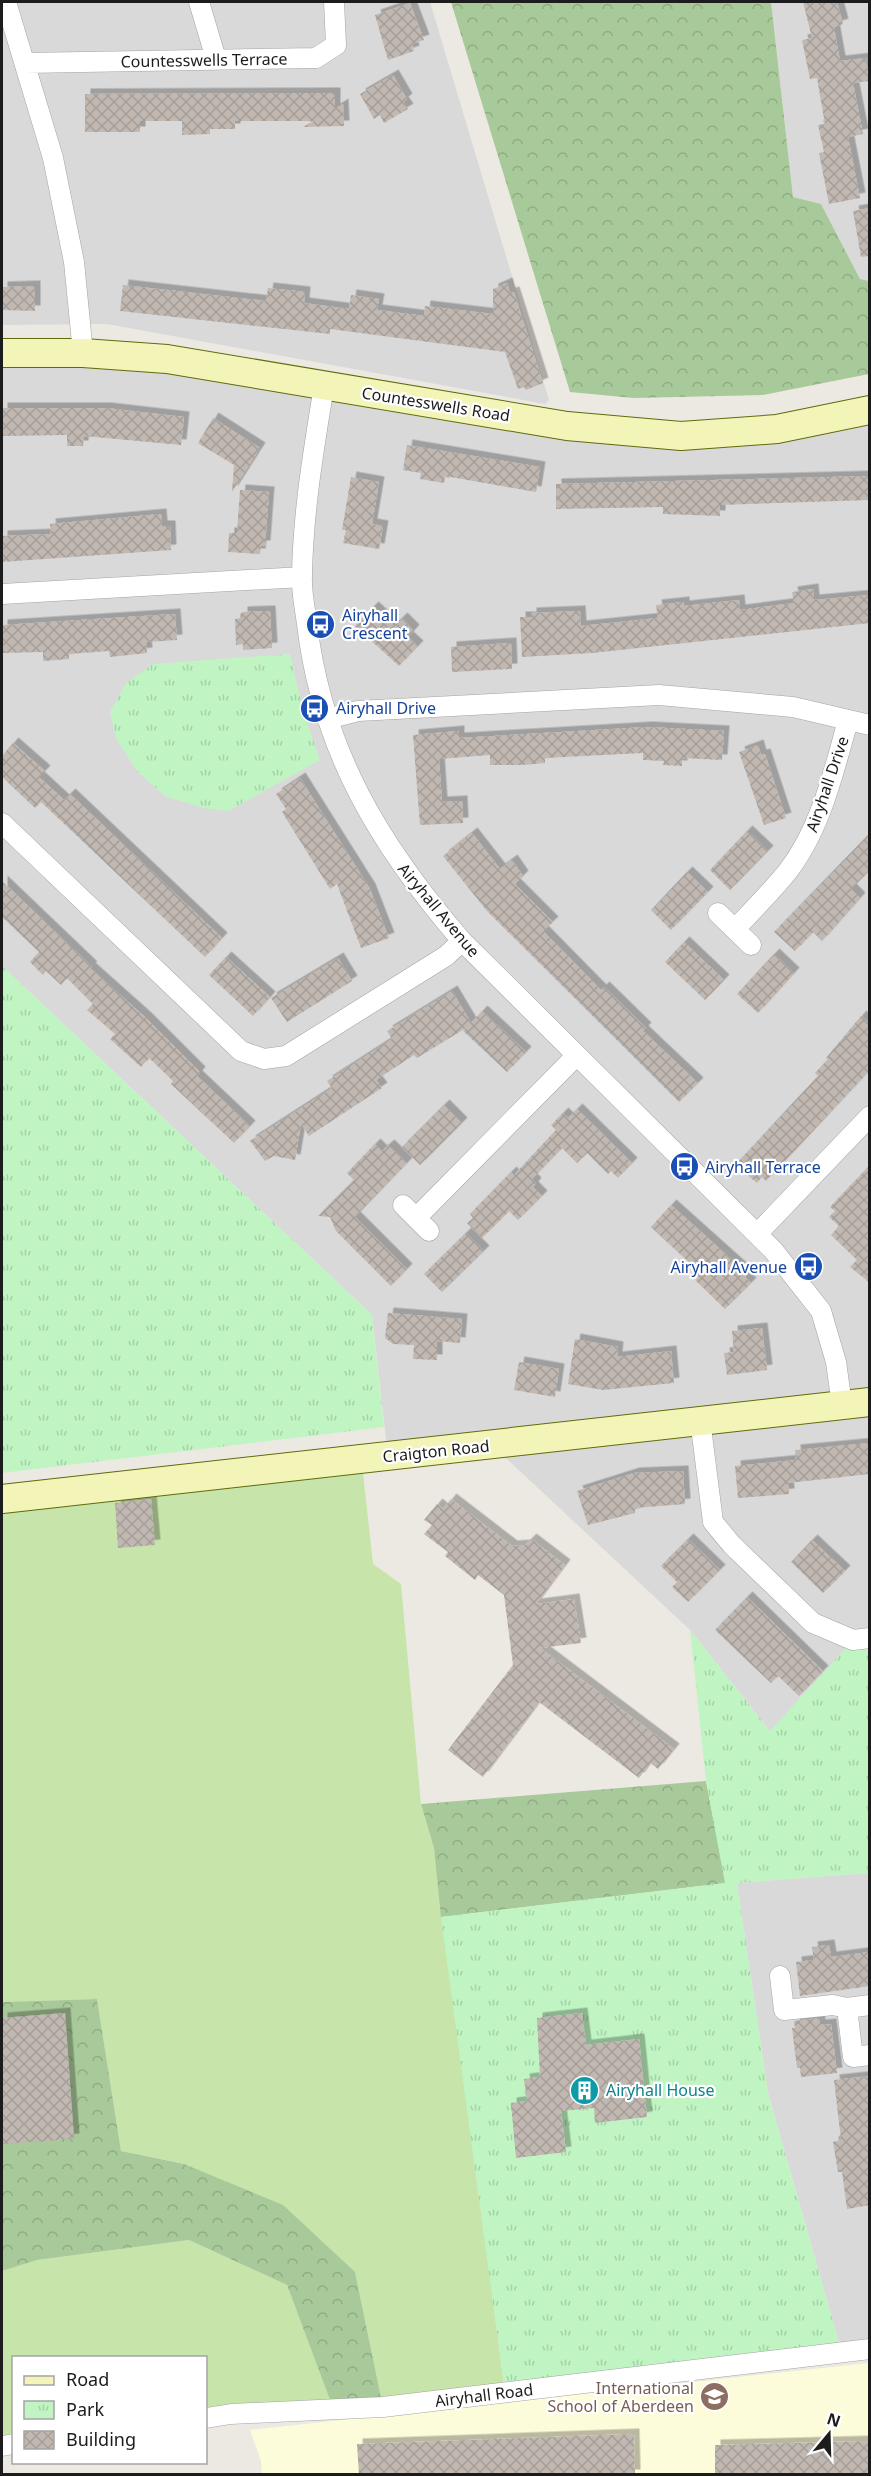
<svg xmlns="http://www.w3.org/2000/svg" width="871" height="2476" viewBox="0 0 871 2476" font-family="'Noto Sans',sans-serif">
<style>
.residential{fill:#dad9d9}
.education{fill:#fdfcda}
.grass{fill:#c7e4aa}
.forest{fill:url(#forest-crowns)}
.park{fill:url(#park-tufts)}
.building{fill:url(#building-cross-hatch);filter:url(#shadow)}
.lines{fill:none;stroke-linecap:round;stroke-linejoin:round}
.street-casing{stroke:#a3a3a3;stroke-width:21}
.secondary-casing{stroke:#616a0b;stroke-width:30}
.street{stroke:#fff;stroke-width:20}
.secondary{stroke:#f2f5b7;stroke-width:28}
.labels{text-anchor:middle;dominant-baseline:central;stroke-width:4.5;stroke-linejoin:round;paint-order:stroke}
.street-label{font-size:16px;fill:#1c1c1c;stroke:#fff}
.transit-label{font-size:16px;fill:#164399;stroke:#fff;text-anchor:start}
.culture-label{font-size:16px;fill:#0d838f;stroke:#fff;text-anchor:start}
.education-label{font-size:16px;fill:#785e54;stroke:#fff;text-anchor:end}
</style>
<defs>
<pattern id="forest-crowns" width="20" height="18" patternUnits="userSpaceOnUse" patternTransform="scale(1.5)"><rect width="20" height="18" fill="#a8c999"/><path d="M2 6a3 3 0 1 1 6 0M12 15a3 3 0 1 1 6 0" fill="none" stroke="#90ac83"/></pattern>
<pattern id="park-tufts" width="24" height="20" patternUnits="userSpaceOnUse" patternTransform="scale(1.5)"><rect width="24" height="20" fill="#c0f5c3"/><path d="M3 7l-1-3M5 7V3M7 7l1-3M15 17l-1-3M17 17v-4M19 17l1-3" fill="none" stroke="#a4d1a7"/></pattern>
<pattern id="building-cross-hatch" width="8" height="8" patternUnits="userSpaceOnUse" patternTransform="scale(1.5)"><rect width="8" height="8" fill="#c1b8b2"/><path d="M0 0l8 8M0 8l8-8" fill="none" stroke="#a59e98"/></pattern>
<filter id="shadow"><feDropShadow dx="5.5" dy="-5.5" stdDeviation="0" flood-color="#0004"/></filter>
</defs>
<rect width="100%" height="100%" fill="#ece9e2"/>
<!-- residential -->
<path class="residential" d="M2 2H430L549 400 545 404 107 324 2 325Z
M771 2H869V281L860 279 821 204 793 197Z
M2 353 681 436 869 410V1638L770 1731 690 1630 508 1460 486 1446 388 1457 372 1315 2 966Z
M869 1873V2343L840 2346 768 2093 737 1883Z"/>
<!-- education -->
<path class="education" d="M869 2363V2474H262L261 2461 250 2430Z"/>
<!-- grass -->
<path class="grass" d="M363 1473 373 1564 401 1584 421 1804 434 1848 505 2392 383 2407 355 2272 184 2164 121 2151 97 1999 2 2002V1513Z
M189 2240 287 2285 333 2408 206 2422V2358H14L13 2443 2 2445V2271L37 2260Z"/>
<!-- forest -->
<path class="forest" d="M451 2H771L793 197 821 204 860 279 869 281V374L763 395 634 398 570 392Z
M706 1781 726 1883 441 1917 434 1848 421 1804Z
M97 1999 121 2151 184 2164 283 2205 355 2272 383 2407 333 2408 287 2285 189 2240 37 2260 2 2271V2002Z"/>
<!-- park -->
<path class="park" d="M290 654 303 711 320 760 228 811 204 808 165 796 137 771 116 738 110 712 126 683 153 664Z
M2 966 372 1315 384 1427 2 1473Z
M690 1630 770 1731 853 1640 869 1638V1873L737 1883 768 2093 840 2346 505 2392 441 1917 725 1883 706 1781Z"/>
<!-- building -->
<path class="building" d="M803 2H837L843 24 834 27 840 61 866 58 869 81 853 83 863 134 848 137 860 198 829 204 819 153 824 152 818 125 825 124 817 78 810 79 802 40 812 38Z
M410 3 424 40 412 44 414 51 388 60 375 15Z
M393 75 407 99 403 102 408 109 384 123 380 115 374 119 360 94Z
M335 93V109L343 104 344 126 303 127 314 121H235V129H210V134L182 135V121H140V132H85V94Z
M870 208V256L861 257 853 211Z
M507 283 510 293 514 292 543 383 526 390 524 387 518 389 505 352 330 329V334L120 311 123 285 266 301 268 288 305 292 304 303 349 309 351 295 379 299 377 310 424 316 425 306 493 314V289Z
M35 286V311L2 310V287Z
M2 408H106L184 417 181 445 84 436 83 446H67V435L2 436Z
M213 418 260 448 232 492 234 465 198 443Z
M407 445 540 467 536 492 445 476 444 483 420 479 421 473 403 470Z
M870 476V500L720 505V516L663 514V507L556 509V484Z
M351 477 379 482 372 524 383 526 379 549 343 543 346 530H342Z
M240 490 269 492 265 546H261L260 554 228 552 229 533H237Z
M161 514 162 526H170L171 550 2 562V536L51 534 50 524Z
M813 589 814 600 869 595 870 623 592 653 522 657 520 617H531V613L580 611 581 626 658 618 656 605 684 602V606L739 600 740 610 794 603 792 592Z
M373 607 394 626 402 618 414 630 408 637 418 646 399 666 355 626Z
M270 611 272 648 243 650V644L236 645 235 619 242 618V612Z
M175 614 177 640 146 642 147 653 110 657 109 651 69 654V659L43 661V652L2 653V625Z
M511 643 512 669 452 672 451 647Z
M647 727 724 731 722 760 682 758V766L663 765 664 761 643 760V753L545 758V763L522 765H490V755L439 759 442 802 462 801 463 823 420 825 413 735 459 731V738Z
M13 743 45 771 39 777 64 800 70 794 222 938 205 957 41 802 35 808 2 777V756Z
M758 745 761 755 765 754 786 818 764 825 739 752Z
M300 778 370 889 389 938 361 948 337 884 330 889 282 812 286 809 276 794Z
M747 831 768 851 730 890 710 870Z
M472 833 500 869 512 860 523 876 515 884 553 922 543 931 601 990 604 987 646 1028 643 1031 698 1083 679 1102 487 911 443 856Z
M870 833V870L851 889 860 898 822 941 813 932 795 951 774 932Z
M687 872 708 892 671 930 651 910Z
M2 881 92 967 90 968 146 1018 200 1072 197 1076 250 1126 234 1143 171 1084 173 1081 149 1058 141 1067 110 1039 115 1034 87 1010 93 1004 67 978 61 985 46 971 43 975 30 962 39 952 2 917Z
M684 942 724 980 705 1000 665 962Z
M774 954 794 973 758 1013 737 994Z
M226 957 270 997 253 1016 209 975Z
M338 958 352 981 287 1022 271 998Z
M452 991 471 1023 482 1011 526 1052 507 1072 463 1031 466 1028 417 1058 414 1055 376 1080 382 1088 309 1136 301 1124 295 1160 274 1156 265 1161 250 1141 332 1088 327 1081 392 1039 387 1031Z
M861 1016 870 1024V1070L766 1181 762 1177 757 1183 735 1165 818 1076 815 1073 828 1059 826 1058Z
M444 1105 462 1123 420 1165 402 1147Z
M577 1109 632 1163 618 1178 611 1171 608 1174 587 1153 577 1163 562 1148 532 1179 536 1183 533 1187 542 1196 518 1220 509 1211 482 1238 467 1223 473 1218 470 1214 511 1172 514 1175 556 1130 551 1125 563 1113 568 1118Z
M375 1144 382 1151 389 1145 407 1163 355 1217 407 1269 391 1286 336 1231 330 1217 318 1216 354 1180 347 1173Z
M870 1165V1283L850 1267 857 1260 831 1235 839 1226 829 1217 835 1211 830 1207Z
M671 1205 748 1274 745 1277 751 1283 725 1309 695 1280 698 1278 692 1273 696 1269 651 1227Z
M466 1233 484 1251 442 1292 424 1274Z
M388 1313 462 1319 460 1343 437 1341V1360L413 1359 414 1345 393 1344 385 1338Z
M762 1328 767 1370 727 1375 724 1353 734 1352 732 1331Z
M575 1339 618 1347 617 1357 671 1351 674 1383 603 1390 568 1384Z
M519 1362 559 1369 555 1397 514 1390Z
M870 1443V1474L788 1483 789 1494 738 1498 735 1466 796 1460 795 1450Z
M683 1471 685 1504 635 1508V1513L588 1525 577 1491 634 1473Z
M151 1499 155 1545 118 1548 115 1503Z
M451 1499 512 1546 525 1545 531 1539 565 1565 536 1604 574 1599 581 1643 540 1648 674 1749 658 1769 650 1763 639 1778 539 1702 483 1777 448 1750 513 1665 504 1595 478 1575 475 1580 445 1556 448 1552 424 1534 432 1525 424 1520 437 1504 443 1509Z
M688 1539 720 1570 688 1602 672 1587 677 1582 661 1566Z
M812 1540 845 1571 823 1593 791 1562Z
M747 1597 823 1671 799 1696 778 1676 771 1683 715 1630Z
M829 1945 831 1957 870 1952V1986L800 1996 796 1962 814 1960 812 1947Z
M65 2013 74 2139 2 2144V2018Z
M582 2013 586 2045 639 2039 647 2117 595 2123 594 2108 561 2111 566 2152 516 2158 511 2103 527 2101 524 2079 540 2077 537 2018Z
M819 2018 820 2025 831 2024 837 2073 801 2077 800 2068H797L792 2028H795L794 2021Z
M870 2076V2205L847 2209 842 2172H838L833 2142 841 2140 834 2080Z
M634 2434 635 2475H359L357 2444Z
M870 2441V2475H715V2445Z"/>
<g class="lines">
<defs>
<path id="street" d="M6 2 53 158 74 262 83 353
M199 2 216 59
M25 63 316 58 336 45 334 2
M324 386C314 447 303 512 302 575 301 591 305 608 307 624 322 751 380 846 462 941L773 1250 821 1311 836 1362 842 1405
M2 594 302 577
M327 719 358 711 659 695 793 707 870 725
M2 823 241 1051 264 1059 286 1056 446 956 462 941
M718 913 751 945
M735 929C753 910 772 891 788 871 821 828 834 771 848 720
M403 1205 429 1231
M416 1218 576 1056
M758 1233 870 1116
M700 1419 713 1522 732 1545 813 1623 853 1640 870 1638
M780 1976 784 2010 833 2005 847 2008 870 2005
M847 2008 853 2057 870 2055
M206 2418 231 2414 383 2407 870 2349
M2 2446 14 2444"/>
<path id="secondary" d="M2 353H83L167 359 567 426 681 436 777 429 870 410
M2 1499 870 1402"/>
</defs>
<!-- street casing -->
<use href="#street" class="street-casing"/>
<!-- secondary casing -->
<use href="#secondary" class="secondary-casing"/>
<!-- street -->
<use href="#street" class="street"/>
<!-- secondary -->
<use href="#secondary" class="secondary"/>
</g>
<!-- icons -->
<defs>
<symbol id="bus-disc" viewBox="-11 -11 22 22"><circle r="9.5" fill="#1a4fb4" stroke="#fff"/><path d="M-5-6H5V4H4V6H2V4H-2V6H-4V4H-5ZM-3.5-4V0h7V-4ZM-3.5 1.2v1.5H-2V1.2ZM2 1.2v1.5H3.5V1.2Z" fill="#fff"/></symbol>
<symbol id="building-disc" viewBox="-11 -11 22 22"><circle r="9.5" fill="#0f9aa8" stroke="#fff"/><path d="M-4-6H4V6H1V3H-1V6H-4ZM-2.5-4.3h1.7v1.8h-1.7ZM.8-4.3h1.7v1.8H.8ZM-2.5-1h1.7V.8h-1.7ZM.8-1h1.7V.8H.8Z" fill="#fff"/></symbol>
<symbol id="school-disc" viewBox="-11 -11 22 22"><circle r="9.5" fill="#8d6e63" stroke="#fff"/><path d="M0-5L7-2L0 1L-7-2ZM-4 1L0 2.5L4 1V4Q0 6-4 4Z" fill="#fff"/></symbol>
</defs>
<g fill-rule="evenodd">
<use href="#bus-disc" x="304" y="608" width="33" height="33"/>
<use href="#bus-disc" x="298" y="692" width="33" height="33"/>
<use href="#bus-disc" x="668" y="1150" width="33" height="33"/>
<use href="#bus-disc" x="792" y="1250" width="33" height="33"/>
<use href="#building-disc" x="568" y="2074" width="33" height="33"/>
<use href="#school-disc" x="698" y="2380" width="33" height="33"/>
</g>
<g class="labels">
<!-- street labels -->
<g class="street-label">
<text transform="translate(204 60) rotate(-1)">Countesswells Terrace</text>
<text transform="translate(436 404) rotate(9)">Countesswells Road</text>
<text transform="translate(827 784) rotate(-71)">Airyhall Drive</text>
<text transform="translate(439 910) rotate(50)">Airyhall Avenue</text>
<text transform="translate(436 1451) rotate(-6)">Craigton Road</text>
<text transform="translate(484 2395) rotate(-7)">Airyhall Road</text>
</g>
<!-- transit labels -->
<g class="transit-label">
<text x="342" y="615">Airyhall<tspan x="342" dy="18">Crescent</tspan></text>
<text x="336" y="708">Airyhall Drive</text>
<text x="705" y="1167">Airyhall Terrace</text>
<text x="787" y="1267" text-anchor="end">Airyhall Avenue</text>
</g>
<!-- culture labels -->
<g class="culture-label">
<text x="606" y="2090">Airyhall House</text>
</g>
<!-- education labels -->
<g class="education-label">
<text x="694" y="2388">International<tspan x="694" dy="18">School of Aberdeen</tspan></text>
</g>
</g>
<!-- border -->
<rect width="871" height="2476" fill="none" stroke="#1c1c1c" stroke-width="6"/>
<!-- legend -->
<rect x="12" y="2356" width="195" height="108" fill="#ffffff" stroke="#a4a4a4" stroke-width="1.5"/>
<rect x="24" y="2376" width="30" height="9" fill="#f2f5b7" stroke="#a4a4a4" stroke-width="1.5"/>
<text x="66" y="2386" font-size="18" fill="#1c1c1c">Road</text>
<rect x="24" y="2401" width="30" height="18" fill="url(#park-tufts)" stroke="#a4a4a4" stroke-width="1.5"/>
<text x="66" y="2416" font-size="18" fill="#1c1c1c">Park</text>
<rect x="24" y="2431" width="30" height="18" fill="url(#building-cross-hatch)" stroke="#a4a4a4" stroke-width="1.5"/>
<text x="66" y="2446" font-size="18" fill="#1c1c1c">Building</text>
<!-- north arrow -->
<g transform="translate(829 2434) rotate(19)" stroke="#ffffff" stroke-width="4.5" paint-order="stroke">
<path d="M0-4.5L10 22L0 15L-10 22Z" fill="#1c1c1c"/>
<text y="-9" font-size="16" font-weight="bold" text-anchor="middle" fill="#1c1c1c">N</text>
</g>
</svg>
